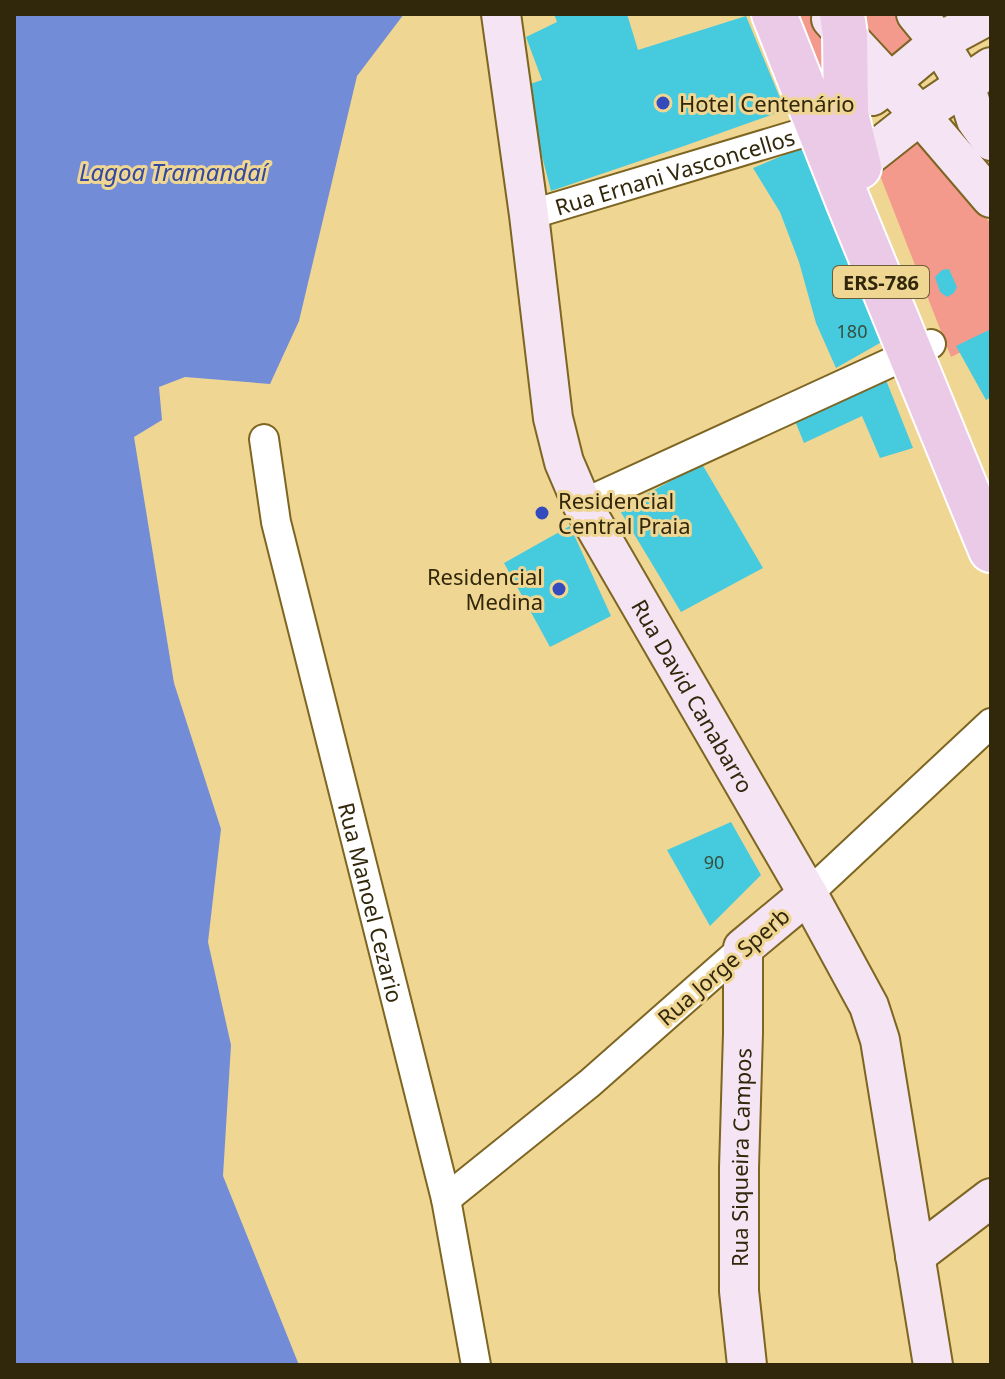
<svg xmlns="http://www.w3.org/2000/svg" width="1005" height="1379" viewBox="0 0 1005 1379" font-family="'Noto Sans',sans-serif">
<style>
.green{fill:#f39a8d}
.water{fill:#738cd7}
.building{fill:#45cade}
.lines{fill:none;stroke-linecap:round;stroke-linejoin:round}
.street-casing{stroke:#7d6522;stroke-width:32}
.secondary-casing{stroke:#7d6522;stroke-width:42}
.primary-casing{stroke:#fff;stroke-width:48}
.street{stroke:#fff;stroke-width:28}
.secondary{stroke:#f5e5f4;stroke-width:38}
.primary{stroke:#ebcae8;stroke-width:44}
.poi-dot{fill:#334bbd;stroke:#f0d693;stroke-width:3}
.labels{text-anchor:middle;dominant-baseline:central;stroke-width:6;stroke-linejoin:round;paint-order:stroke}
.number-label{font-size:18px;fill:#365040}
.shield{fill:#f0d693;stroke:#6a5c34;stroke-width:2}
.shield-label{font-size:20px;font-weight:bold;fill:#31270b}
.poi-label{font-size:22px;fill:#31270b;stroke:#f0d693;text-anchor:start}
.street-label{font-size:22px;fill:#31270b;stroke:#f0d693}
.water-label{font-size:24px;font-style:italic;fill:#3248a1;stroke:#f0d693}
</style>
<rect width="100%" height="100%" fill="#f0d693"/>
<!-- green -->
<path class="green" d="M789 14H814L836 40 832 118Z
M855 14H901L923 39 889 65Z
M918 137 991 224V337L951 357 879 173 885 154Z"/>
<!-- water -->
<path class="water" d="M14 14H404L357 76 299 321 270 384 185 377 159 387 162 420 134 437 174 683 221 829 208 942 231 1045 223 1176 299 1365H14Z"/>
<!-- building -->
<path class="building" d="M554 14H627L638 50 746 16 785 110 684 146 551 191 524 86 542 80 526 37 557 22Z
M803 147 823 199 887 339 836 368 816 323 799 262 780 212 753 168Z
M949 269 957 287 954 293 947 297 940 292 935 277 942 270Z
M991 329V397L986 400 956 346Z
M884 375 913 448 880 458 862 416 804 443 793 416Z
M702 464 763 568 681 612 619 509Z
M570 526 611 616 550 647 504 563Z
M731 822 761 875 710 926 667 850Z"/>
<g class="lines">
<defs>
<g id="street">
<path id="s1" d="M529 215 819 128"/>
<path id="s2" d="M264 439 276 522 446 1199 476 1365"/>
<path d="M582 504 931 344"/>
<path d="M808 894 991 723"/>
<path d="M446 1199 590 1083 743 948"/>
</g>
<g id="secondary">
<path id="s3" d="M501 14 529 215 553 418 564 462 582 504 808 894 869 1006 880 1040 933 1365"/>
<path d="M916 14 939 42 965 85 976 120 991 141"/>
<path d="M831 19 920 115 991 198"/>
<path d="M872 96 891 82 939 42 991 14"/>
<path d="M838 175 858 164 920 115 991 67"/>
<path d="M915 1256 991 1198"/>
<path id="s4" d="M747 1365 739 1291V1168L743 1033V948L808 894"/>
</g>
<path id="primary" d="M774 14 848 201 991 550
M842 14 845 35 846 114 859 167"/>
</defs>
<!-- street casing -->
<use href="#street" class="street-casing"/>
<!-- secondary casing -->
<use href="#secondary" class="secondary-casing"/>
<!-- primary casing -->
<use href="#primary" class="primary-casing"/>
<!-- street -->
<use href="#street" class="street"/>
<!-- secondary -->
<use href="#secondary" class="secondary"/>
<!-- primary -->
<use href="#primary" class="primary"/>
</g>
<!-- markers -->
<g class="poi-dot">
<circle cx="663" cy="103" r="8"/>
<circle cx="542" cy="513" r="8"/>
<circle cx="559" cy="589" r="8"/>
</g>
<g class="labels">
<!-- number labels -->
<g class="number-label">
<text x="852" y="331">180</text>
<text x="714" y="862">90</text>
</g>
<!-- shield labels -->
<rect class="shield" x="833" y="266" width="96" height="32" rx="6"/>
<g class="shield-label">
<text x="881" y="282">ERS-786</text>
</g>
<!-- poi labels -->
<g class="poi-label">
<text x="679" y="103">Hotel Centenário</text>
<text x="558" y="500">Residencial<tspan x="558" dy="25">Central Praia</tspan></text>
<text x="543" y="576" text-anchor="end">Residencial<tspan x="543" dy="25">Medina</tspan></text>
</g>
<!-- street labels -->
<g class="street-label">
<text stroke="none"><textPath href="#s1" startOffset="152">Rua Ernani Vasconcellos</textPath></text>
<text stroke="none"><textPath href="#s3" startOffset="720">Rua David Canabarro</textPath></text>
<text stroke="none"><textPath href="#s2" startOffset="476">Rua Manoel Cezario</textPath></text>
<text transform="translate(723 966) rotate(-41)">Rua Jorge Sperb</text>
<text stroke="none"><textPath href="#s4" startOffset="208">Rua Siqueira Campos</textPath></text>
</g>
<!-- water labels -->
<g class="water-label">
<text x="173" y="171">Lagoa Tramandaí</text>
</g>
</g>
<!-- border -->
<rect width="1005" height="1379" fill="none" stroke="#31270b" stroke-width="32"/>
</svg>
